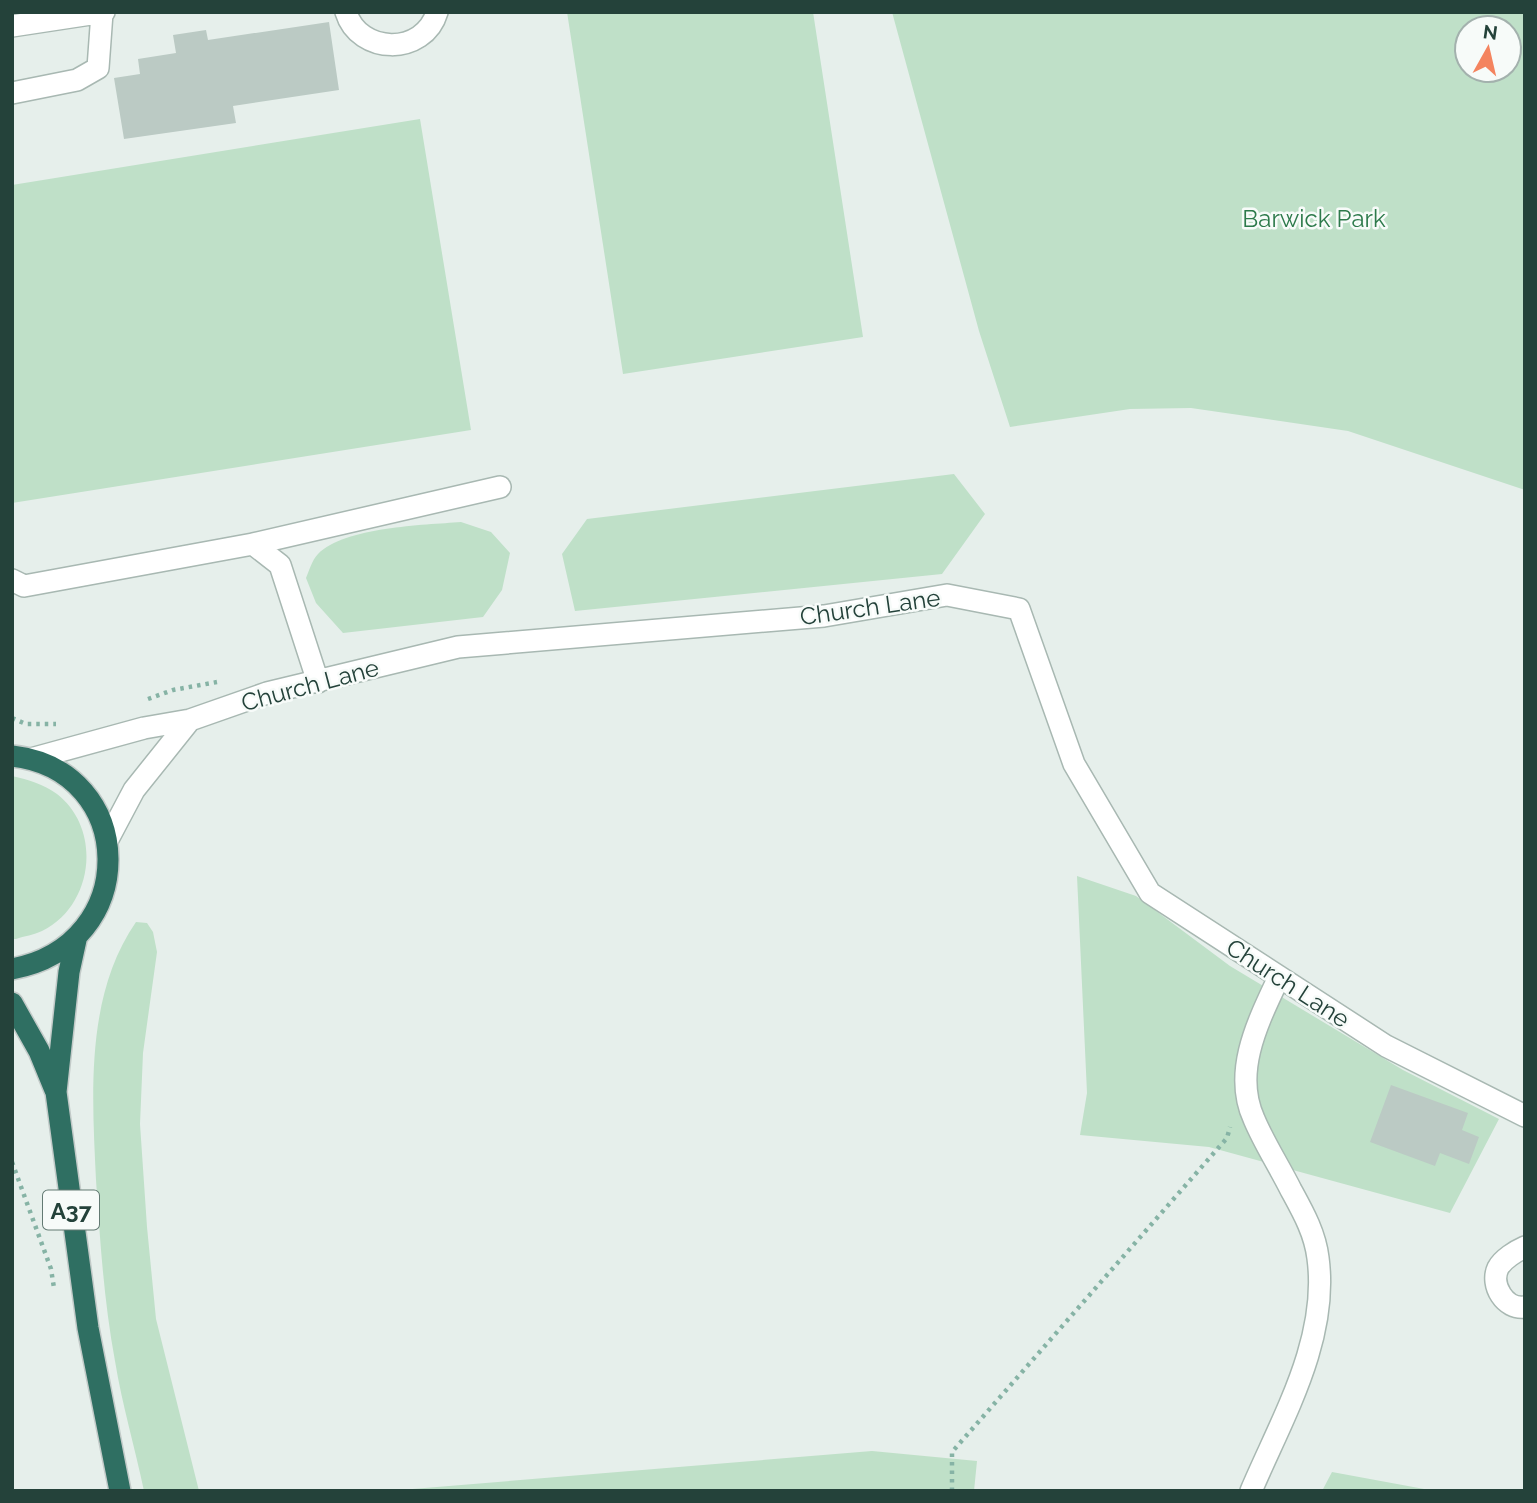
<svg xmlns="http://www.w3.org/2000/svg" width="1537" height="1503" viewBox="0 0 1537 1503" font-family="Raleway,sans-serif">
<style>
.green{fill:#bfe0c8;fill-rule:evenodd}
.building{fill:#bbcac4}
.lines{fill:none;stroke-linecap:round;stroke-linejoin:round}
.minor-casing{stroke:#a8b8b2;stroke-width:24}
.highway-casing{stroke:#c2cac8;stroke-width:24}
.path{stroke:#86b3a5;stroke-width:4.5;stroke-dasharray:3.5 5;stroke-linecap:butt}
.minor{stroke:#fff;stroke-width:21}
.highway{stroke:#2f6f62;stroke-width:21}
.labels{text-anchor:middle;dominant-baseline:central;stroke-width:5;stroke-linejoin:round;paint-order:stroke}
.shield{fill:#f7fbf9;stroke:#637a73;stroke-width:2}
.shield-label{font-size:23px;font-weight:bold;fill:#24423a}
.park-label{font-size:24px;fill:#2d7a4b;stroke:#f7fbf9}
.street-label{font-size:24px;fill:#24423a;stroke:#f7fbf9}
</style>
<rect width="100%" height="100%" fill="#e6efeb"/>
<!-- green -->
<path class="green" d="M567 12H813L863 337 623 374Z
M892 12H1525V490L1348 431 1191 408 1130 409 1010 427 979 331ZM1509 28V70H1467V28Z
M420 119 471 430 12 503V185Z
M954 474 985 514 942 574 575 611 562 554 587 519Z
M461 522 491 532 510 553 502 590 483 617 343 633 316 603 306 578C309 571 312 560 318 554 345 527 423 525 461 522Z
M12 776C29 780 43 784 57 794 103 830 93 906 42 931 34 935 24 936 16 939H12Z
M1077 876 1136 896 1230 966 1403 1070 1499 1119 1450 1213 1209 1147 1080 1135 1087 1093Z
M136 922 147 923 153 932 157 952 143 1053 140 1124 147 1227 156 1319 199 1491H144C135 1448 122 1404 115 1361 104 1302 100 1240 96 1180 92 1094 85 996 136 922Z
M872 1451 977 1461 974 1491H388Z
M1332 1472 1435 1491H1322Z"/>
<!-- building -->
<path class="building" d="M329 22 339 90 233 106 236 123 124 139 114 78 140 74 138 59 176 53 173 35 206 30 208 40Z
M1391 1085 1468 1113 1462 1130 1479 1137 1469 1164 1440 1153 1435 1166 1370 1142Z"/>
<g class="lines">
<defs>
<path id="minor" d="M346 12C359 55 424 56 437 12
M12 26 104 12
M12 93 77 80 98 68 102 13
M253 544 500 487
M12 580 24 586 253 544 280 565 318 682
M31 759 144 728 190 720 267 693 458 647 824 616 947 595 1019 609 1074 764 1150 893 1386 1046 1525 1116
M107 841 134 790 190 720
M1525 1247C1516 1251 1503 1259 1498 1268 1490 1285 1505 1310 1525 1307
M1251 1491C1282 1418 1329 1340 1318 1258 1315 1233 1303 1212 1291 1190 1279 1166 1264 1143 1254 1119 1232 1071 1259 1020 1279 977"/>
<path id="highway" d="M12 756C138 770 142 945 12 969
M76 940 69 972 56 1092 88 1328 120 1491
M12 1003 39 1051 55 1090"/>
</defs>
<!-- minor casing -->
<use href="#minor" class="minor-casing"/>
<!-- highway casing -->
<use href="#highway" class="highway-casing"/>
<!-- path -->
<path class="path" d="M148 699 173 690 217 682
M12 718 26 724H56
M12 1162 51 1269 54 1288
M952 1491V1452L1227 1138 1230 1127"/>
<!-- minor -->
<use href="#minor" class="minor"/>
<!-- highway -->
<use href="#highway" class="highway"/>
</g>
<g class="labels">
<!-- shield labels -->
<rect class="shield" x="43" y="1190.5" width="56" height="39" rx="5"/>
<g class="shield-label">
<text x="71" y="1210">A37</text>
</g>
<!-- park labels -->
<g class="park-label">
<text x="1314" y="218">Barwick Park</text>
</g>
<!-- street labels -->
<g class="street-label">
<text transform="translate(870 607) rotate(-8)">Church Lane</text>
<text transform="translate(310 685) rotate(-15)">Church Lane</text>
<text transform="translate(1288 983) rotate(33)">Church Lane</text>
</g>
</g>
<!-- border -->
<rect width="1537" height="1503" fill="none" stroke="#24423a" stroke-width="28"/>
<!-- north arrow -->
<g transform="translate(1488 49) rotate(8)"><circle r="33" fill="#f7fbf9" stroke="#a3b1ad" stroke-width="2"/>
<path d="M0-5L12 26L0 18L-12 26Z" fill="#f4845f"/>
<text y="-10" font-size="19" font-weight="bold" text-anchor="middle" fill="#24423a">N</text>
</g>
</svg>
